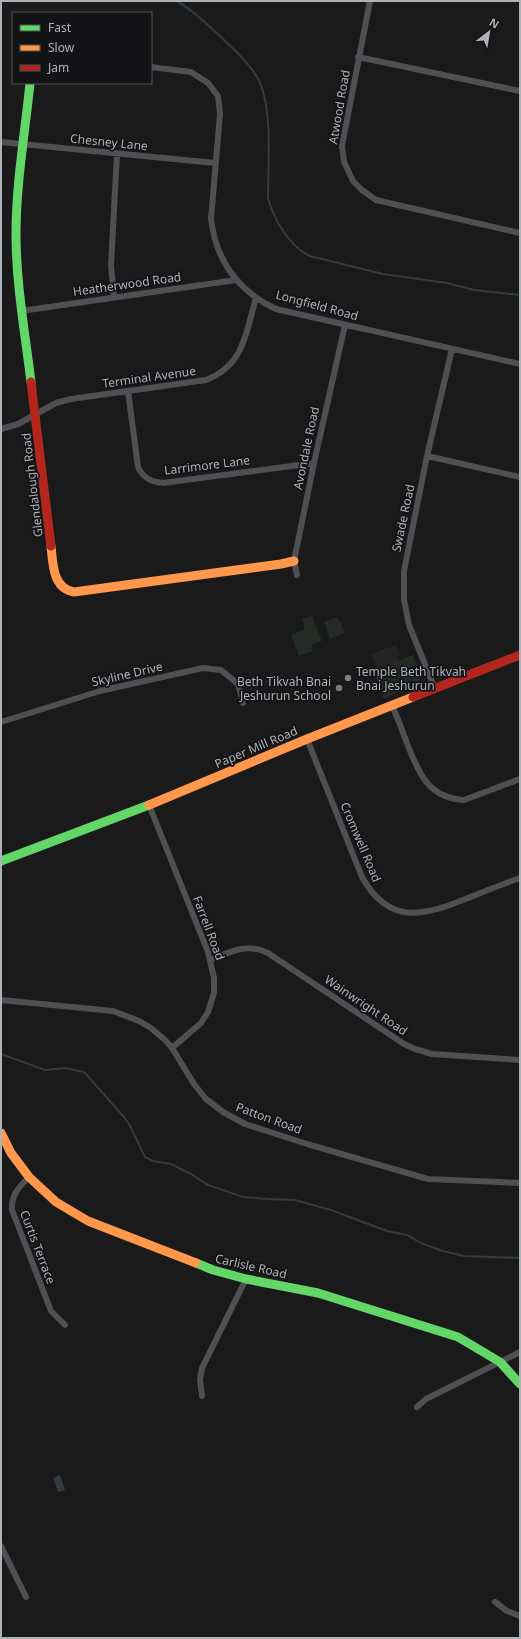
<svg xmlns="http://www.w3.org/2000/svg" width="521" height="1639" viewBox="0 0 521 1639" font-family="'Noto Sans',sans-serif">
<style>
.built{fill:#242426}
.green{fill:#242a24}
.water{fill:#333c40}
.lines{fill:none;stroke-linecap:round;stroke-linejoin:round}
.stream{stroke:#333c40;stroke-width:2}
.street{stroke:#4f5053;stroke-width:6}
.fast{stroke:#63d668;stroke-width:9}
.slow{stroke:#ff974d;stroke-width:9}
.jam{stroke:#b3261e;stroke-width:9}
.poi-dot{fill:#7a7d81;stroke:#141416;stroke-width:1.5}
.labels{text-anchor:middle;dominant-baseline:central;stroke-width:3.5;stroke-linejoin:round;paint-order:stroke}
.street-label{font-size:12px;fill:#adb2b9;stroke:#141416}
.poi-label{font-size:12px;fill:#adb2b9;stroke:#141416;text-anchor:start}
</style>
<rect width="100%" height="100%" fill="#1a1a1a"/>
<!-- built -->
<path class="built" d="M396 645 401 655 397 656 399 661 378 669 371 654Z"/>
<!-- green -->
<path class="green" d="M312 616 322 641 311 645 313 651 299 656 291 635 305 629 302 619Z
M338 617 345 633 330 639 324 622Z
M413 655C416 664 424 676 419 684L384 698 373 671Z"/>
<!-- water -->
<path class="water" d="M60 1475 65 1490 58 1492 53 1478Z"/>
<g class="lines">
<!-- stream -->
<path class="stream" d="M176 1C192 9 208 25 221 37 234 50 251 64 259 81 273 110 268 165 268 198 274 220 289 246 310 256L383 274 447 283 474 290 520 295
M1 1054 45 1070 66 1068 84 1072 124 1117 130 1126 145 1157 153 1161 171 1164 191 1174 208 1185 243 1197 268 1199 295 1200 331 1210 387 1231 407 1235 421 1243 443 1251 464 1256 520 1258"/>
<!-- street -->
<path class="street" d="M370 1 342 146 344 162 353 181 362 190 376 200 520 233
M358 57 520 91
M151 67 191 72 208 83 218 96 220 114 211 219C216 260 238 291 276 309L520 364
M1 142 215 163
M114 296 111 266 117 154
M21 311 236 280
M128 391 138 467C143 478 151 482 163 483L314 463
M1 429 18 424 56 403 71 399 206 380C244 366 246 332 256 298
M427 456 520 477
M297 575 294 561 314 463 345 325
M435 689 409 625 404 600V571L427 456 452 349
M392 705C398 719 403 732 408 746 419 774 429 798 464 800L520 779
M1 722 100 691 203 668 221 670 238 684 243 703
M307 739 362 877C389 926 424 916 468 898 485 891 503 884 520 878
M149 805 208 952 214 978V993L208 1012 201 1023 172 1048
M210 960C230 952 248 942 268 953L404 1044 415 1049 432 1054 520 1060
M1 1000 113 1011 139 1021 151 1028 165 1040 172 1048 194 1084 206 1099 223 1112 245 1124 307 1144 428 1179 520 1183
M29 1177C19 1187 11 1195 12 1210L51 1311 65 1325
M202 1396 200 1379 202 1368 246 1279
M417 1407 426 1399 520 1352
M1 1546 26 1597
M495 1602 507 1611 520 1616"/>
<!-- fast -->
<path class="fast" d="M30 83C25 133 16 184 16 234 16 283 25 333 31 382
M1 861 149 805
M196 1263 213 1270 246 1279 318 1293 458 1337 500 1362 520 1384"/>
<!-- slow -->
<path class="slow" d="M51 546C53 563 52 588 74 592L281 564 294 561
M149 805 307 739 413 697
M1 1133 11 1153 29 1177 56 1202 88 1221 196 1263"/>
<!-- jam -->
<path class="jam" d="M31 382 51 546
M413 697 520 655"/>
</g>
<!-- markers -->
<g class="poi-dot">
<circle cx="348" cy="678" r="4"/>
<circle cx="339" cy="688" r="4"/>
</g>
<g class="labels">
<!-- street labels -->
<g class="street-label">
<text transform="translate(339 107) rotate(-80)">Atwood Road</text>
<text transform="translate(109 142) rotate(6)">Chesney Lane</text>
<text transform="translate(127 284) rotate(-8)">Heatherwood Road</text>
<text transform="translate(317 305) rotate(15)">Longfield Road</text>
<text transform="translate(149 377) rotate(-8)">Terminal Avenue</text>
<text transform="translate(306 448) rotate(-78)">Avondale Road</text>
<text transform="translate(207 465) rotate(-7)">Larrimore Lane</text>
<text transform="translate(32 485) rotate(-97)">Glendalough Road</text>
<text transform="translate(403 518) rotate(-78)">Swade Road</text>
<text transform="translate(127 674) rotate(-13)">Skyline Drive</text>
<text transform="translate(256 747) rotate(-23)">Paper Mill Road</text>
<text transform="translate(361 842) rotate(67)">Cromwell Road</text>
<text transform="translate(209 928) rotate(69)">Farrell Road</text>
<text transform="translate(366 1005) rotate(34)">Wainwright Road</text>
<text transform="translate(269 1118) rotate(20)">Patton Road</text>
<text transform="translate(38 1247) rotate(69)">Curtis Terrace</text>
<text transform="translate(251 1266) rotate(13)">Carlisle Road</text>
</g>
<!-- poi labels -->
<g class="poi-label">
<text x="356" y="671">Temple Beth Tikvah<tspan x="356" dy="14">Bnai Jeshurun</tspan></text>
<text x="331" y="681" text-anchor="end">Beth Tikvah Bnai<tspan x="331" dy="14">Jeshurun School</tspan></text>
</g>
</g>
<!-- border -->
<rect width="521" height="1639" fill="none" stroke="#adb2b9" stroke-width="4"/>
<!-- legend -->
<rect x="12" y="12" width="140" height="72" fill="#141416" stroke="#515357"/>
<rect x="20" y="25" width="20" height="6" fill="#63d668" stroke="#515357"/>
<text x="48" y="32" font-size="12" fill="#adb2b9">Fast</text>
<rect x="20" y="45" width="20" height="6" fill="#ff974d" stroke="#515357"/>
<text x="48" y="52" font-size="12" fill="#adb2b9">Slow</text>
<rect x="20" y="65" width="20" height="6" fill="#b3261e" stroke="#515357"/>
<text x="48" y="72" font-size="12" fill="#adb2b9">Jam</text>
<!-- north arrow -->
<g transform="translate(489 32) rotate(31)" stroke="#141416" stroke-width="3" paint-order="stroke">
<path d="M0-3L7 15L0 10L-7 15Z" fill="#adb2b9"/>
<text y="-6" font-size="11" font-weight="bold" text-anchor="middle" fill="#adb2b9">N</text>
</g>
</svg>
